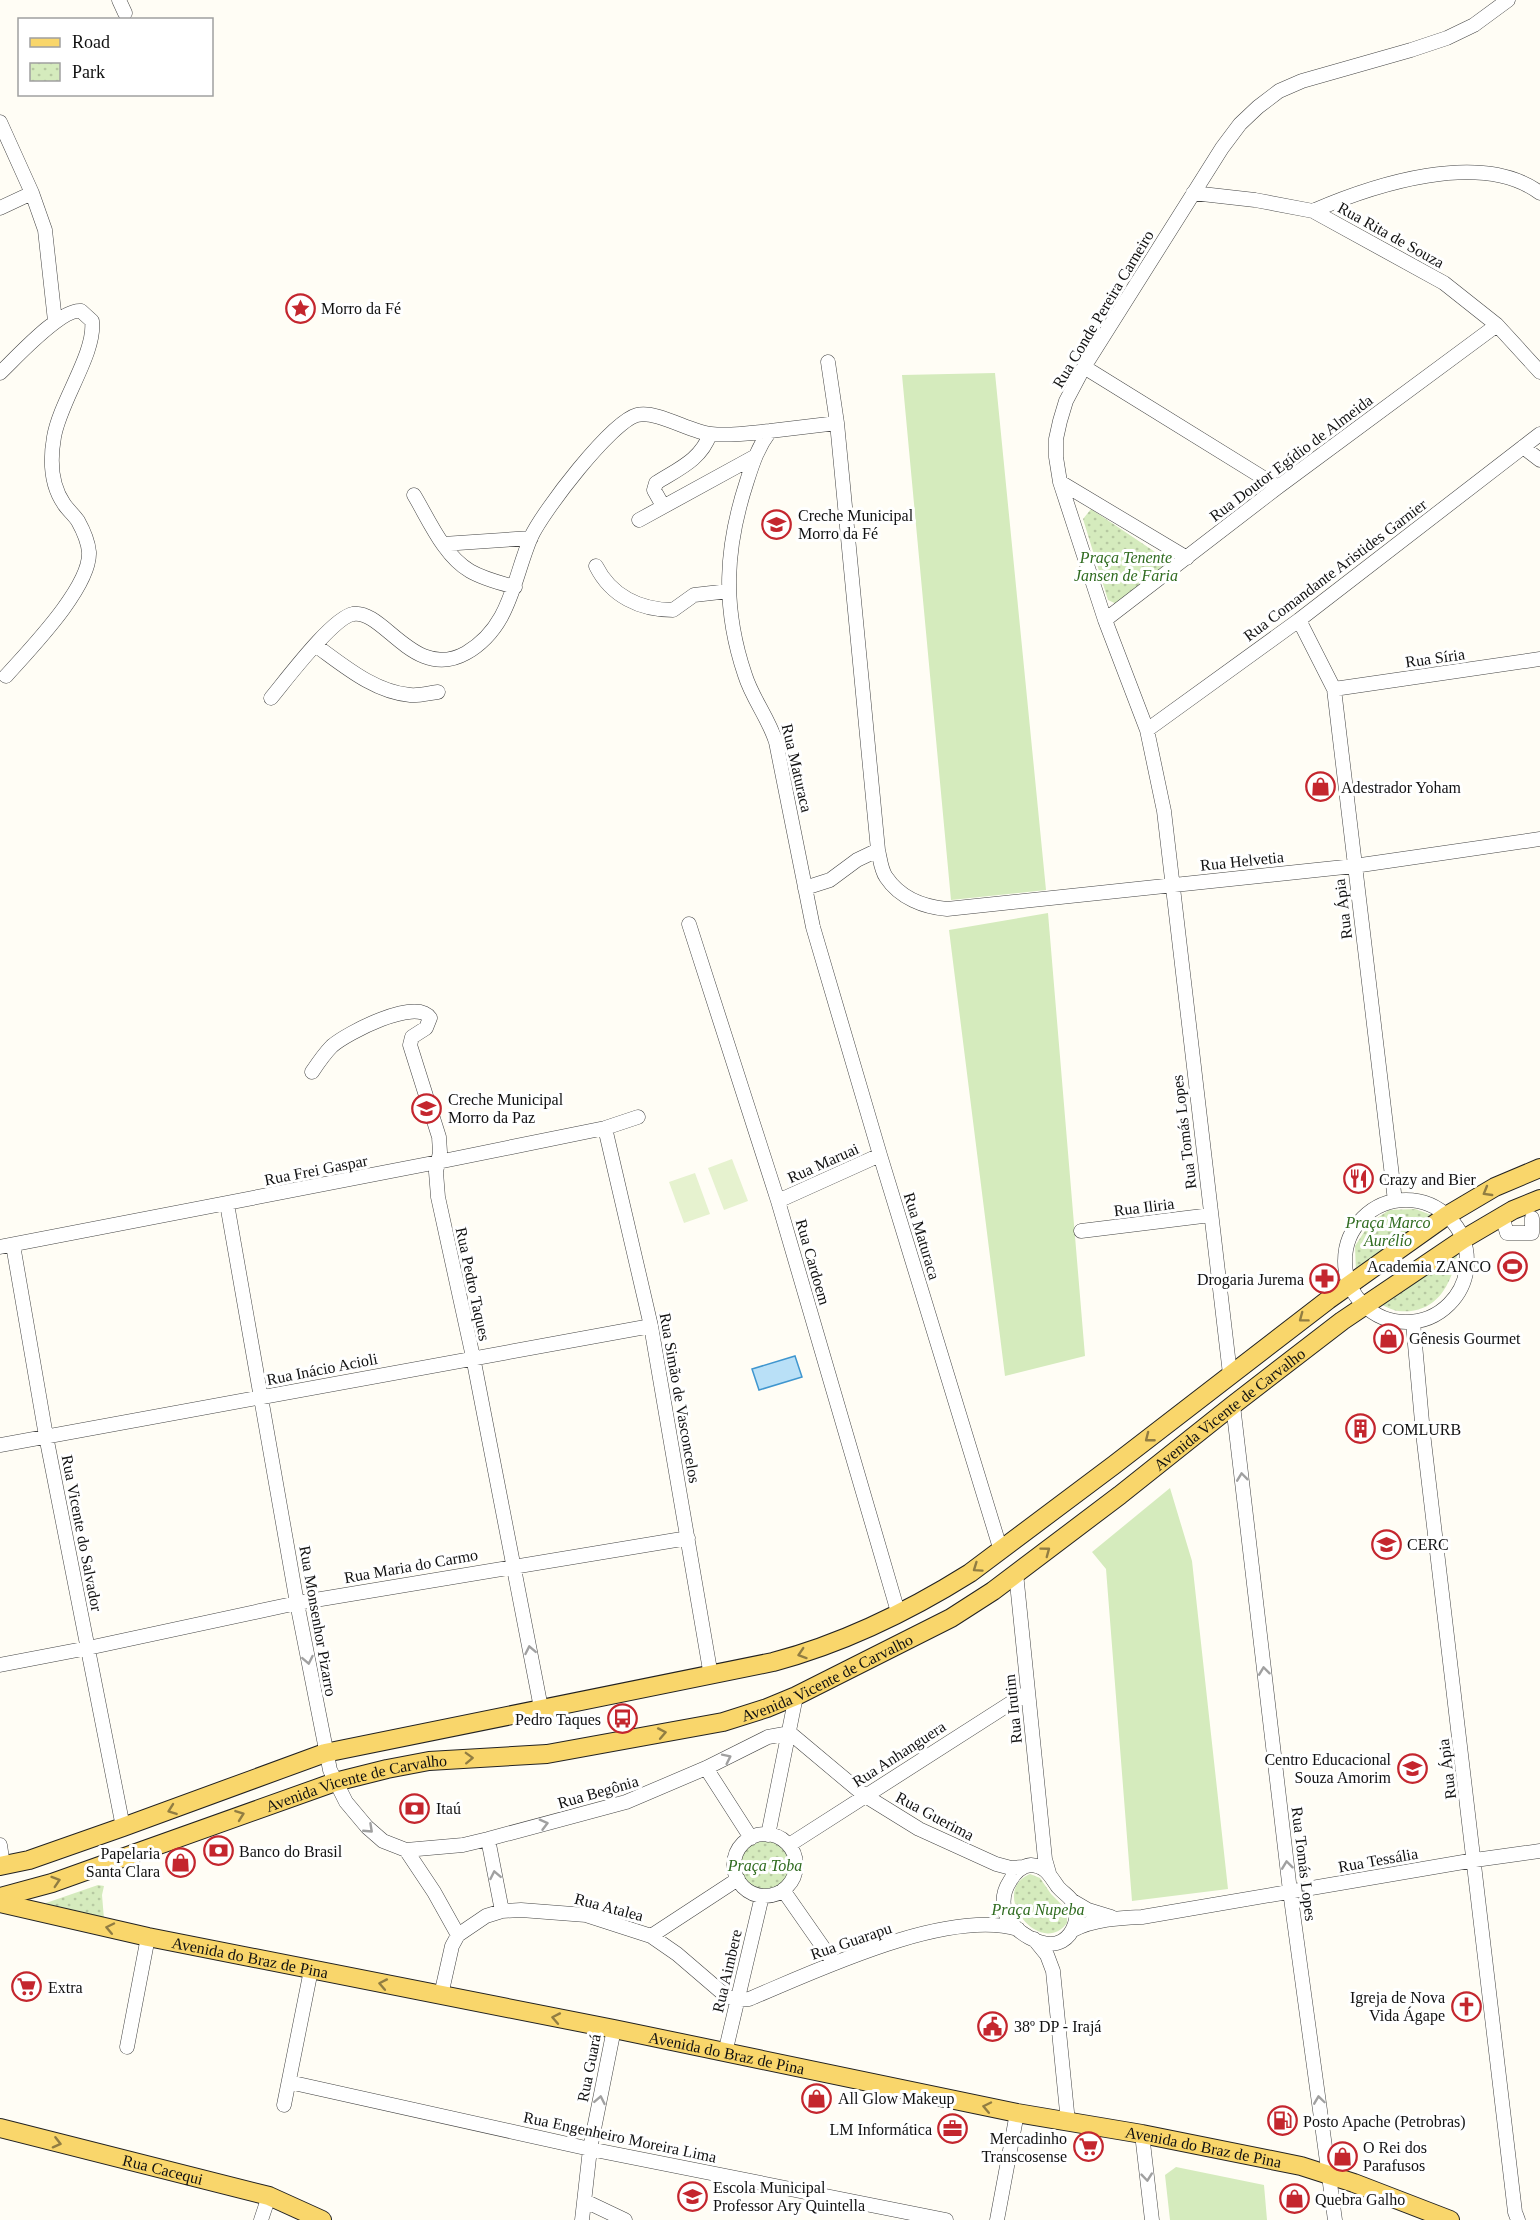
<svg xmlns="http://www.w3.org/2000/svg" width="1540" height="2220" viewBox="0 0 1540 2220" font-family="Georgia,serif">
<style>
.grass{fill:#d5ebbd}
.park{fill:url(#park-dots)}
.pitch{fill:#e6f2cf}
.water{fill:#b9e0f7;stroke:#3f96cf;stroke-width:1.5}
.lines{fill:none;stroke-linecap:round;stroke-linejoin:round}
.minor-casing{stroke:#444;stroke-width:15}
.major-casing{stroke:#222;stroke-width:20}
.minor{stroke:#fff;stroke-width:14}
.major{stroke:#f9d66b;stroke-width:18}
.oneway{stroke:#917d42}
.oneway2{stroke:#a0a0a0}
.labels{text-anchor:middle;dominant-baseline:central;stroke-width:6;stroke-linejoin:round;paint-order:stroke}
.street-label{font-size:16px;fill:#111;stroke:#fff}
.poi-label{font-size:16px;fill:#111;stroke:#fff;text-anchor:start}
.park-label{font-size:16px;font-style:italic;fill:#2f6b1f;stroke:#fff}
</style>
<defs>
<pattern id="park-dots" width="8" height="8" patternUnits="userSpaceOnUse" patternTransform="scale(1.5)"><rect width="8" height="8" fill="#d5ebbd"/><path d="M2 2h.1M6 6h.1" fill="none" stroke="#b6c8a1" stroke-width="1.8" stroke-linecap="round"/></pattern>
</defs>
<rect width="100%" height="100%" fill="#fffdf5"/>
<!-- grass -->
<path class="grass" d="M995 373 1046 890 951 900 902 375Z
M1048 913 1085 1356 1005 1376 949 930Z
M1170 1488 1192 1561 1228 1889 1132 1901 1106 1569 1092 1552Z
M1176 2167 1264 2185 1267 2220H1170L1165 2175Z"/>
<!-- park -->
<path class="park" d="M1091 509 1173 564 1121 606 1108 600 1083 519Z
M1415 1209 1437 1217 1356 1272 1355 1246 1370 1223 1389 1210Z
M1458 1251C1452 1284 1437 1315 1398 1311 1391 1310 1383 1305 1376 1302Z
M741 1865a24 24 0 1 1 48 0a24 24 0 1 1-48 0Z
M1030 1874 1040 1878 1051 1894 1067 1910V1923C1041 1959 987 1892 1030 1874Z
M98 1885 104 1886 102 1895 104 1919 45 1910 46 1903Z"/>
<!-- pitch -->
<path class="pitch" d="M732 1159 748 1201 724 1210 708 1168Z
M695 1173 710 1214 684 1223 669 1182Z"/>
<!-- water -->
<path class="water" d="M795 1356 802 1377 759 1390 752 1369Z"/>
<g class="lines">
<defs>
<path id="minor" d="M119 0 125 13
M0 122 32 193 45 230 55 321
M1193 193 1255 200 1313 211 1444 283 1497 325 1540 372
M0 208 32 193
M1313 211C1373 185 1481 149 1540 193
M828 362 837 423 878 850C880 858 881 870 886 877 900 898 924 907 947 909L1354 866 1540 839
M1084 367 1278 487
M0 373C16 358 61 308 81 311L92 321C96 353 60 401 54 437 50 460 50 484 64 504 68 510 74 515 78 521 83 530 88 541 89 552 91 587 29 650 6 676
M837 423 770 431C758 447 753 462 747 481 725 548 722 607 745 675 752 698 768 717 776 742L813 927 880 1155 1001 1551
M1523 447 1540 460
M1060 482 1187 558
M414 495C429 520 444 556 470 571 484 579 500 583 515 587
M663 506 654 490 656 483C678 469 701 460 710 434
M639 520 754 457
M443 544 531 538
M596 566C611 596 640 610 673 610L694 595 729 591
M1105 620 1278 487 1497 325
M1299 620 1334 689 1395 1201
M315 645C343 665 374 692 410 695 419 696 429 693 438 692
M1334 689 1540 659
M271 698C286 680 332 618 353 614 384 609 414 682 466 653 511 627 513 579 531 537 543 511 611 422 637 415 657 410 690 432 711 434 731 436 751 433 770 431
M1147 730 1299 620 1540 434
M805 888 830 880 857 860 878 850
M689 924 778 1201 898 1612
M312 1072C318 1063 324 1054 332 1046 347 1033 416 997 430 1018L426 1028 412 1037 410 1045 439 1137 440 1152 436 1172 438 1197 473 1357 541 1708
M605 1128 651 1326 711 1676
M1345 1261a61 61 0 1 1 122 0a61 61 0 1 1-122 0Z
M778 1201 880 1155
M227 1204 297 1603 330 1770 346 1802 367 1827 383 1841 406 1850 434 1892 458 1935
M1502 1216 1507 1233H1532V1218
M1081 1231 1211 1215
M13 1245 46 1436 123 1827
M0 1247 438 1162 605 1128 638 1117
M1413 1322 1423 1433 1515 2212 1518 2220
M1230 1374 1164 811 1147 730 1105 620 1060 482 1056 457V439L1060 421 1066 401 1084 367 1222 148 1240 124 1258 107 1279 91 1302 81 1411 50 1447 38 1474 25 1508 0
M1233 1405 1290 1891 1335 2220
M0 1445 651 1326
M1016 1573 1045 1859 1049 1873
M0 1665 88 1648 297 1603 688 1538
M790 1733 864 1795 919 1829 996 1864 1011 1868 1023 1867
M706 1768 751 1838
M734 1865a31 31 0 1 1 62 0a31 31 0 1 1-62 0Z
M768 1835 796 1696
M488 1839 502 1911
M0 1845 3 1865
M789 1845 1028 1692
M406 1850 463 1845 488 1839 626 1802 706 1768 768 1737 790 1733
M1031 1865C1046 1866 1050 1876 1058 1887 1063 1893 1071 1897 1074 1904 1080 1916 1074 1934 1062 1941 1044 1951 1011 1931 1005 1912 1002 1901 1004 1890 1010 1881 1015 1872 1021 1866 1031 1865Z
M783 1890 834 1963
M1071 1900 1088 1910 1111 1917
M1073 1930C1094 1919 1119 1918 1142 1917L1475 1860 1540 1851
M651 1936 738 1879
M1034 1939 1047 1955 1053 1971 1068 2122
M441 1995 452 1946 458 1935 486 1916 502 1911 521 1910 586 1915 651 1936 677 1954 726 1996 737 2000 749 1999C816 1971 947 1908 1018 1929
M127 2047 148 1937
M725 2053 762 1896
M289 2082 590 2149 946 2220
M284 2105 311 1970
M1142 2134 1152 2220
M585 2201 625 2220
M261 2220 269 2196
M582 2220 590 2149 614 2029
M997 2220 1017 2113"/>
<g id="major">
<path d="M0 1866 29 1860 123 1827 325 1753 773 1662C841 1644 911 1610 970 1573L1114 1465 1328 1300 1446 1216 1495 1187 1540 1168"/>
<path id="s1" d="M0 1897 52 1883 335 1782 387 1769 429 1761 547 1754 723 1722 767 1708 796 1696 951 1618 993 1591 1120 1495 1233 1405 1342 1321 1462 1240 1513 1210 1540 1199"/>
<path id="s2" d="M0 1903 148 1937 614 2029 1017 2113 1142 2134 1301 2166 1354 2183 1450 2220"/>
<path id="s3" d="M0 2128 269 2196 322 2220"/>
</g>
</defs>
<!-- minor casing -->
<use href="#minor" class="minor-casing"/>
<!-- major casing -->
<use href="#major" class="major-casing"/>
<!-- minor -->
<use href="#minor" class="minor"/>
<!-- major -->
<use href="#major" class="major"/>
</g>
<!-- one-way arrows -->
<defs><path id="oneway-chevron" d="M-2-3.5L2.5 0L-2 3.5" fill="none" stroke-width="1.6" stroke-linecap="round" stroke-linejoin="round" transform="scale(1.5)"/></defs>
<g class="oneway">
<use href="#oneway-chevron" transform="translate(1487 1192) rotate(150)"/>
<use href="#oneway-chevron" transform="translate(1303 1318) rotate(143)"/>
<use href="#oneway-chevron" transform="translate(1149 1438) rotate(142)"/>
<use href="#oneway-chevron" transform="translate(1046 1551) rotate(-37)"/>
<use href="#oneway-chevron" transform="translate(977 1568) rotate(145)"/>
<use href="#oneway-chevron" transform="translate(802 1654) rotate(162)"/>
<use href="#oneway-chevron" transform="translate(662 1733) rotate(-11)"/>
<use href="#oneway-chevron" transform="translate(469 1758) rotate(-2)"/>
<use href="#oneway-chevron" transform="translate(172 1810) rotate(160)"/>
<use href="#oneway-chevron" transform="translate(240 1815) rotate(-20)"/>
<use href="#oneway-chevron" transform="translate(56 1881) rotate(-18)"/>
<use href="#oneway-chevron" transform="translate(110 1928) rotate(-168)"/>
<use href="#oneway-chevron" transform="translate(383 1984) rotate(-169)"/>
<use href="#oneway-chevron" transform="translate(556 2018) rotate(-169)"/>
<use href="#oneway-chevron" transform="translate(987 2107) rotate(-168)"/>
<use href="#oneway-chevron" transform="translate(57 2143) rotate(14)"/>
</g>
<g class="oneway2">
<use href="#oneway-chevron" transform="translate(1242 1477) rotate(-97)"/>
<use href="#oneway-chevron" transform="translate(530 1650) rotate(-101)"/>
<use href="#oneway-chevron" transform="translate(308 1660) rotate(79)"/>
<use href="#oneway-chevron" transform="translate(1264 1671) rotate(-97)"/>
<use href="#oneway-chevron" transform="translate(727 1758) rotate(-26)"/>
<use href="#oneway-chevron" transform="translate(544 1824) rotate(-15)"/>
<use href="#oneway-chevron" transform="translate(369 1829) rotate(43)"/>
<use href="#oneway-chevron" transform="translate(1287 1865) rotate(-97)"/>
<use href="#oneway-chevron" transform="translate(495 1875) rotate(-101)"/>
<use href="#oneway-chevron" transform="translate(600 2100) rotate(-79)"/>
<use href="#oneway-chevron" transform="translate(1319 2100) rotate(-98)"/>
<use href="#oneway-chevron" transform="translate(1147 2177) rotate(84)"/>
</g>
<!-- icons -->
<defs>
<symbol id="sight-ring" viewBox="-11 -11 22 22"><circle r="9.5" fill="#fff" stroke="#c4262e" stroke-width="1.5"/><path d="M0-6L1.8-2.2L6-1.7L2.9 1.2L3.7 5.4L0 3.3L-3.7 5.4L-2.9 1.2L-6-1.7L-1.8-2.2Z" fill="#c4262e"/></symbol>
<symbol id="school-ring" viewBox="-11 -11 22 22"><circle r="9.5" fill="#fff" stroke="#c4262e" stroke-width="1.5"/><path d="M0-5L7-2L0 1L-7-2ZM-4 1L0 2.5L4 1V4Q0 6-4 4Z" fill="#c4262e"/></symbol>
<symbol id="shop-ring" viewBox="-11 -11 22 22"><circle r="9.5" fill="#fff" stroke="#c4262e" stroke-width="1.5"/><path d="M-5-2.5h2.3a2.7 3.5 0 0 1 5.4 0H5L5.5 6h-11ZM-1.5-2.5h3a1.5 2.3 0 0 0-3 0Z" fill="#c4262e"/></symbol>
<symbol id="restaurant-ring" viewBox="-11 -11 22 22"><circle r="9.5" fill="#fff" stroke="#c4262e" stroke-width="1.5"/><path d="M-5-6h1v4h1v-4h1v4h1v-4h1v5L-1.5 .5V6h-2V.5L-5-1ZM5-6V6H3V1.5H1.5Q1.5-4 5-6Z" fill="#c4262e"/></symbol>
<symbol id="stadium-ring" viewBox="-11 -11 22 22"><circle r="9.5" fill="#fff" stroke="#c4262e" stroke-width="1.5"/><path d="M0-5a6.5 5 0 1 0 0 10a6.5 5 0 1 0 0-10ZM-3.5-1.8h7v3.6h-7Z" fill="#c4262e"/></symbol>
<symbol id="pharmacy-ring" viewBox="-11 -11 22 22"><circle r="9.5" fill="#fff" stroke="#c4262e" stroke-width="1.5"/><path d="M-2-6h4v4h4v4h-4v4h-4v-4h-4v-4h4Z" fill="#c4262e"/></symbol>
<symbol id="building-ring" viewBox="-11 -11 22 22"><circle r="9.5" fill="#fff" stroke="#c4262e" stroke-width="1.5"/><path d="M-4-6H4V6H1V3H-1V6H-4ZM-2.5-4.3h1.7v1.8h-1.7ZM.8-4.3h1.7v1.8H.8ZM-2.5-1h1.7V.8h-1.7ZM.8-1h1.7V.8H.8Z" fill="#c4262e"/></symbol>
<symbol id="bus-ring" viewBox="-11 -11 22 22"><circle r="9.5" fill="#fff" stroke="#c4262e" stroke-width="1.5"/><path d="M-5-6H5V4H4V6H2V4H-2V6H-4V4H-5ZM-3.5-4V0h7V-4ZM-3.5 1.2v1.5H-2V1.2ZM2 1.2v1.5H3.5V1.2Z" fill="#c4262e"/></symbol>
<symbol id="bank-ring" viewBox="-11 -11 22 22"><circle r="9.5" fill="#fff" stroke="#c4262e" stroke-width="1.5"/><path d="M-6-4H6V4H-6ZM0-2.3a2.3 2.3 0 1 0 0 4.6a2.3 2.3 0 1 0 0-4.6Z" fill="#c4262e"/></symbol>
<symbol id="supermarket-ring" viewBox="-11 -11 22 22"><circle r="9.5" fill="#fff" stroke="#c4262e" stroke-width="1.5"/><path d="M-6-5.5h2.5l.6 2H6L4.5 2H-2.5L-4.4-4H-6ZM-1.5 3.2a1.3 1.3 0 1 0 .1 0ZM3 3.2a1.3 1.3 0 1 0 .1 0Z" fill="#c4262e"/></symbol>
<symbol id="church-ring" viewBox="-11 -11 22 22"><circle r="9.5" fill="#fff" stroke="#c4262e" stroke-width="1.5"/><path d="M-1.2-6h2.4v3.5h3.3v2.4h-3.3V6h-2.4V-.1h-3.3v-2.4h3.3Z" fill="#c4262e"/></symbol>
<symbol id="civic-ring" viewBox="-11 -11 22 22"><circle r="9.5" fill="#fff" stroke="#c4262e" stroke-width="1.5"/><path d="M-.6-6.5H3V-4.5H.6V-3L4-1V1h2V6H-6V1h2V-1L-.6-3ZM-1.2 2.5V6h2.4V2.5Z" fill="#c4262e"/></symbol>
<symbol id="fuel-ring" viewBox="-11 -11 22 22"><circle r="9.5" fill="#fff" stroke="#c4262e" stroke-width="1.5"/><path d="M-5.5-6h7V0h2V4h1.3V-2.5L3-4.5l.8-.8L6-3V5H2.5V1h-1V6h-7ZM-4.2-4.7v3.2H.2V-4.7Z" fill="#c4262e"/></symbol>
<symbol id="office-ring" viewBox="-11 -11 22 22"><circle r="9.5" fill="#fff" stroke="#c4262e" stroke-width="1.5"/><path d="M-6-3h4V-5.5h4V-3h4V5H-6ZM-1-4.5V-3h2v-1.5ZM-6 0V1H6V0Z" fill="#c4262e"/></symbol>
</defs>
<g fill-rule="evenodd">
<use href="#sight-ring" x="284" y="292" width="33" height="33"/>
<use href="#school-ring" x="760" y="508" width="33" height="33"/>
<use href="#shop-ring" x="1304" y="770" width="33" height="33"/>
<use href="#school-ring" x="410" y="1092" width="33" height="33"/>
<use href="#restaurant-ring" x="1342" y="1162" width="33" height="33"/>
<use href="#stadium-ring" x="1496" y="1250" width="33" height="33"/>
<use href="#pharmacy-ring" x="1308" y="1262" width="33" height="33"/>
<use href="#shop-ring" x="1372" y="1322" width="33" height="33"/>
<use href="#building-ring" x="1344" y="1412" width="33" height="33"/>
<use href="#school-ring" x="1370" y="1528" width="33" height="33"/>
<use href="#bus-ring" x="606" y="1702" width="33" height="33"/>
<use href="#school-ring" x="1396" y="1752" width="33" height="33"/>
<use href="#bank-ring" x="398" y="1792" width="33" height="33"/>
<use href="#bank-ring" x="202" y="1834" width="33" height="33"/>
<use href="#shop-ring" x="164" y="1846" width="33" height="33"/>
<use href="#supermarket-ring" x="10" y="1970" width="33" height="33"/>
<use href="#church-ring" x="1450" y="1990" width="33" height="33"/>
<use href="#civic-ring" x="976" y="2010" width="33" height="33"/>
<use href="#shop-ring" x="800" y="2082" width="33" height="33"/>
<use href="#fuel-ring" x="1266" y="2104" width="33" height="33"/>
<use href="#office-ring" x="936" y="2112" width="33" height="33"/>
<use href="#supermarket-ring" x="1072" y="2130" width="33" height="33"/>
<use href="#shop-ring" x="1326" y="2140" width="33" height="33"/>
<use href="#school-ring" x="676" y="2180" width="33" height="33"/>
<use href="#shop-ring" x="1278" y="2182" width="33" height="33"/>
</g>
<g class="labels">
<!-- street labels -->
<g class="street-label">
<text transform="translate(1391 235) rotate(29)">Rua Rita de Souza</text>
<text transform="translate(1103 309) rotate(-59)">Rua Conde Pereira Carneiro</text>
<text transform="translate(1291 458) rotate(-37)">Rua Doutor Egídio de Almeida</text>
<text transform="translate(1335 570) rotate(-37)">Rua Comandante Aristides Garnier</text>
<text transform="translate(1435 658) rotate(-8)">Rua Síria</text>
<text transform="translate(797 768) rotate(77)">Rua Maturaca</text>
<text transform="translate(1242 861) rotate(-6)">Rua Helvetia</text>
<text transform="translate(1343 909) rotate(-97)">Rua Ápia</text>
<text transform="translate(1184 1132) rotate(-97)">Rua Tomás Lopes</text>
<text transform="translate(823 1163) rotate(-24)">Rua Maruai</text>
<text transform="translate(316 1170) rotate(-11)">Rua Frei Gaspar</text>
<text transform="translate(1144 1207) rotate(-7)">Rua Iliria</text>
<text transform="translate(922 1236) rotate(73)">Rua Maturaca</text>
<text transform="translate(813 1262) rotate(74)">Rua Cardoem</text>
<text transform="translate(473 1284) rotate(78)">Rua Pedro Taques</text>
<text transform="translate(322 1369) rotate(-11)">Rua Inácio Acioli</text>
<text transform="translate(680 1398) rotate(80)">Rua Simão de Vasconcelos</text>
<text stroke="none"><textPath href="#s1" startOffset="1347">Avenida Vicente de Carvalho</textPath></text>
<text transform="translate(82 1533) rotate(79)">Rua Vicente do Salvador</text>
<text transform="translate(411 1566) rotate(-10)">Rua Maria do Carmo</text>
<text transform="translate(318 1621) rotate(80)">Rua Monsenhor Pizarro</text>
<text stroke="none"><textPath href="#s1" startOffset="861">Avenida Vicente de Carvalho</textPath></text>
<text transform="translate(1013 1709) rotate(-96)">Rua Irutim</text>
<text transform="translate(899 1754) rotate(-33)">Rua Anhanguera</text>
<text transform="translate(1447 1769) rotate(-97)">Rua Ápia</text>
<text stroke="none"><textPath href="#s1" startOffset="375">Avenida Vicente de Carvalho</textPath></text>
<text transform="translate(598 1792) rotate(-16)">Rua Begônia</text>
<text transform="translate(935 1816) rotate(28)">Rua Guerima</text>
<text transform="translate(1378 1860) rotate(-10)">Rua Tessália</text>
<text transform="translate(1304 1864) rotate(83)">Rua Tomás Lopes</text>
<text transform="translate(609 1907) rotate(15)">Rua Atalea</text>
<text transform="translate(851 1941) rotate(-19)">Rua Guarapu</text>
<text stroke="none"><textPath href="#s2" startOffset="256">Avenida do Braz de Pina</textPath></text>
<text transform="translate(727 1971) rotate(-77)">Rua Aimbere</text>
<text stroke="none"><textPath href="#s2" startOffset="742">Avenida do Braz de Pina</textPath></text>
<text transform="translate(589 2068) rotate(-79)">Rua Guará</text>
<text transform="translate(620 2137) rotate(12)">Rua Engenheiro Moreira Lima</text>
<text stroke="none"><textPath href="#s2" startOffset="1228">Avenida do Braz de Pina</textPath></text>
<text stroke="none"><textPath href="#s3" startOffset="168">Rua Cacequi</textPath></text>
</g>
<!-- poi labels -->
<g class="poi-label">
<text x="321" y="308">Morro da Fé</text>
<text x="798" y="515">Creche Municipal<tspan x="798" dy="18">Morro da Fé</tspan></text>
<text x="1341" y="787">Adestrador Yoham</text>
<text x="448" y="1099">Creche Municipal<tspan x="448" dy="18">Morro da Paz</tspan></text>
<text x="1379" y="1179">Crazy and Bier</text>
<text x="1491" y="1266" text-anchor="end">Academia ZANCO</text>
<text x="1304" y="1279" text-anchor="end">Drogaria Jurema</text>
<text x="1409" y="1338">Gênesis Gourmet</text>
<text x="1382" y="1429">COMLURB</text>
<text x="1407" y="1544">CERC</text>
<text x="601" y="1719" text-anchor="end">Pedro Taques</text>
<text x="1391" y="1759" text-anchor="end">Centro Educacional<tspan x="1391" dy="18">Souza Amorim</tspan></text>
<text x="436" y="1808">Itaú</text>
<text x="239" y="1851">Banco do Brasil</text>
<text x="160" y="1853" text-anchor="end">Papelaria<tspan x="160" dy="18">Santa Clara</tspan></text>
<text x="48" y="1987">Extra</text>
<text x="1445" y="1997" text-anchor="end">Igreja de Nova<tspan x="1445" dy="18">Vida Ágape</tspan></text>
<text x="1014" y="2026">38º DP - Irajá</text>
<text x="838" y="2098">All Glow Makeup</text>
<text x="1303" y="2121">Posto Apache (Petrobras)</text>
<text x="932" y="2129" text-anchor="end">LM Informática</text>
<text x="1067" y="2138" text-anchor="end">Mercadinho<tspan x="1067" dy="18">Transcosense</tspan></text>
<text x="1363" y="2147">O Rei dos<tspan x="1363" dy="18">Parafusos</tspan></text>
<text x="713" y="2187">Escola Municipal<tspan x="713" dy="18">Professor Ary Quintella</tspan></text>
<text x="1315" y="2199">Quebra Galho</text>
</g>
<!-- park labels -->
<g class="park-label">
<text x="1126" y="557">Praça Tenente<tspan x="1126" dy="18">Jansen de Faria</tspan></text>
<text x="1388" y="1222">Praça Marco<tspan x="1388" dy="18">Aurélio</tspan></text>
<text x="765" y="1865">Praça Toba</text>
<text x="1038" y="1909">Praça Nupeba</text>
</g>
</g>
<!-- legend -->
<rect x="18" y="18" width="195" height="78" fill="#ffffff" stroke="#a0a0a0" stroke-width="1.5"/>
<rect x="30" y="38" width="30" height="9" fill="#f9d66b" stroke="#a0a0a0" stroke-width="1.5"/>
<text x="72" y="48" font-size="18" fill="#111111">Road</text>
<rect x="30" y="63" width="30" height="18" fill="url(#park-dots)" stroke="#a0a0a0" stroke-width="1.5"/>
<text x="72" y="78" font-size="18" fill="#111111">Park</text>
</svg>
